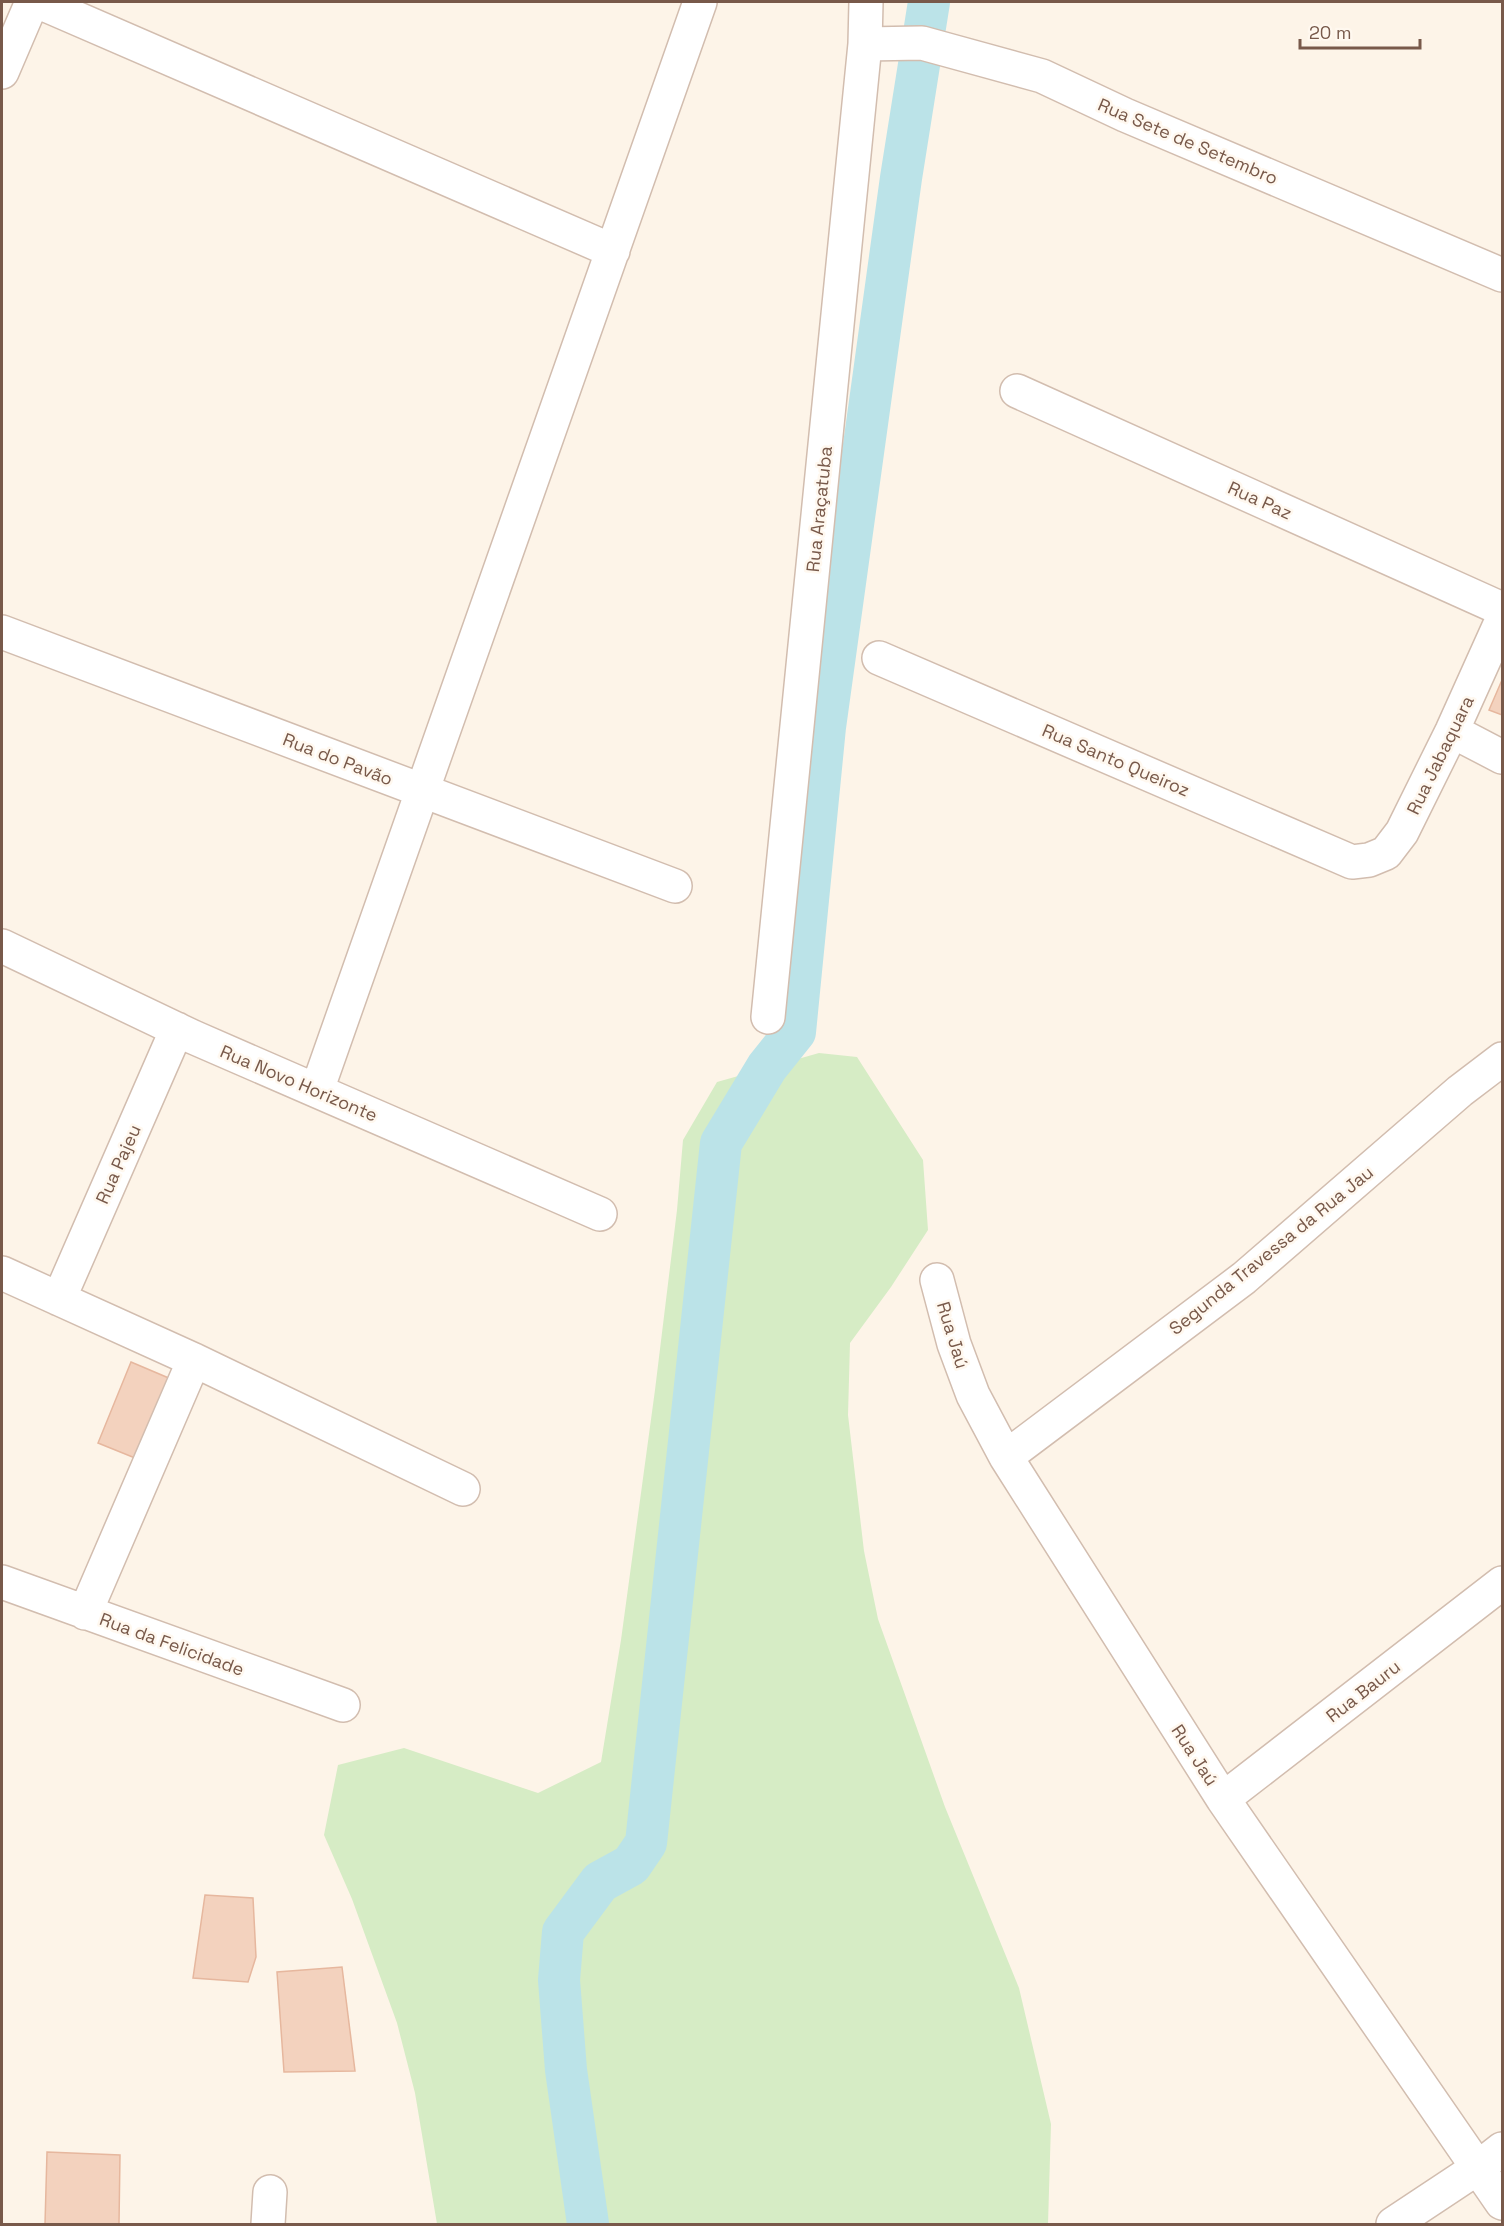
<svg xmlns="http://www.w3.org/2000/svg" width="1504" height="2226" viewBox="0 0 1504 2226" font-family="'Space Grotesk',sans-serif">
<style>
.green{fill:#d6ecc5}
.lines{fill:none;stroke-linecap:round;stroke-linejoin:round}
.canal{stroke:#bbe3e8;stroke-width:42}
.building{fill:#f3d2be;stroke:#e6b79e;stroke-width:1.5}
.street-casing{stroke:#d2bdaf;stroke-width:36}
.street{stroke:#fff;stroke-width:33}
.labels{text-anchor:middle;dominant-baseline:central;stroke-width:5;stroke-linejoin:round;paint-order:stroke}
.street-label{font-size:18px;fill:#78594a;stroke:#fff8ef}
</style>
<rect width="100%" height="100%" fill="#fdf4e8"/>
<!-- green -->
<path class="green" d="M819 1053 857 1057 923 1160 928 1230 891 1287 850 1343 848 1415 864 1551 878 1619 945 1807 1019 1988 1051 2124 1048 2224H437L415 2093 397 2023 352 1899 324 1835 338 1765 404 1748 538 1793 601 1762 621 1640 655 1390 677 1210 683 1140 717 1082Z"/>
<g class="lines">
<!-- canal -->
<path class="canal" d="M588 2224 566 2070 559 1980 563 1932 600 1882 631 1865 646 1843 721 1143 767 1067 795 1032 825 727 901 178 929 2"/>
</g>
<!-- building -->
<path class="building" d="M1502 680V715L1489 710Z
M131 1362 171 1379 135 1458 98 1443Z
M205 1895 253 1898 256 1957 248 1982 193 1978Z
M342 1967 355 2071 284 2072 277 1972Z
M47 2152 120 2155 119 2224H45Z"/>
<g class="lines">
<defs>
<path id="street" d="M39 2 613 251
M865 44 922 43 1042 76 1125 115 1502 275
M2 72 32 2
M1017 391 1502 609
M2 632 675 886
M879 658 1352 862 1369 860 1386 853 1402 832 1452 731 1502 620
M1452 731 1502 757
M2 946 193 1037 600 1214
M768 1017 865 44 866 2
M317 1090 700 2
M2 1273 194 1360 463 1489
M937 1280 954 1344 973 1395 1006 1457 1223 1799 1502 2203
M59 1299 177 1029
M1006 1457 1244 1278 1460 1091 1502 1059
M2 1582 343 1705
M85 1613 194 1360
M1223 1799 1502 1583
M268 2224 270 2192
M1393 2224 1479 2167 1502 2149"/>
</defs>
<!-- street casing -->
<use href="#street" class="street-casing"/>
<!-- street -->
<use href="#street" class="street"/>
</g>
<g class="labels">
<!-- street labels -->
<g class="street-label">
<text transform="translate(1188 141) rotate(23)">Rua Sete de Setembro</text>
<text transform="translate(1260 500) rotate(24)">Rua Paz</text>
<text transform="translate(819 509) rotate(-84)">Rua Araçatuba</text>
<text transform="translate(1440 755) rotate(-64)">Rua Jabaquara</text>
<text transform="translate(338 759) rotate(21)">Rua do Pavão</text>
<text transform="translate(1116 760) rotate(23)">Rua Santo Queiroz</text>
<text transform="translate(299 1083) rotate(23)">Rua Novo Horizonte</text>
<text transform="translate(118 1164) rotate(-66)">Rua Pajeu</text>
<text transform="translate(1271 1250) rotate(-39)">Segunda Travessa da Rua Jau</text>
<text transform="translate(953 1335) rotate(73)">Rua Jaú</text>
<text transform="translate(172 1644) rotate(20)">Rua da Felicidade</text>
<text transform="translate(1363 1691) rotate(-38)">Rua Bauru</text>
<text transform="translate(1195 1755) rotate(57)">Rua Jaú</text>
</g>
</g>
<!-- border -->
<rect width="1504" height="2226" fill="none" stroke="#78594a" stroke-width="6"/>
<!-- scale -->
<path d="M1300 39v9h120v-9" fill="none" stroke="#78594a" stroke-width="3"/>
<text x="1309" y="39" font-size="18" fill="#78594a" stroke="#fff8ef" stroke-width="4.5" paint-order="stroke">20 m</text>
</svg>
